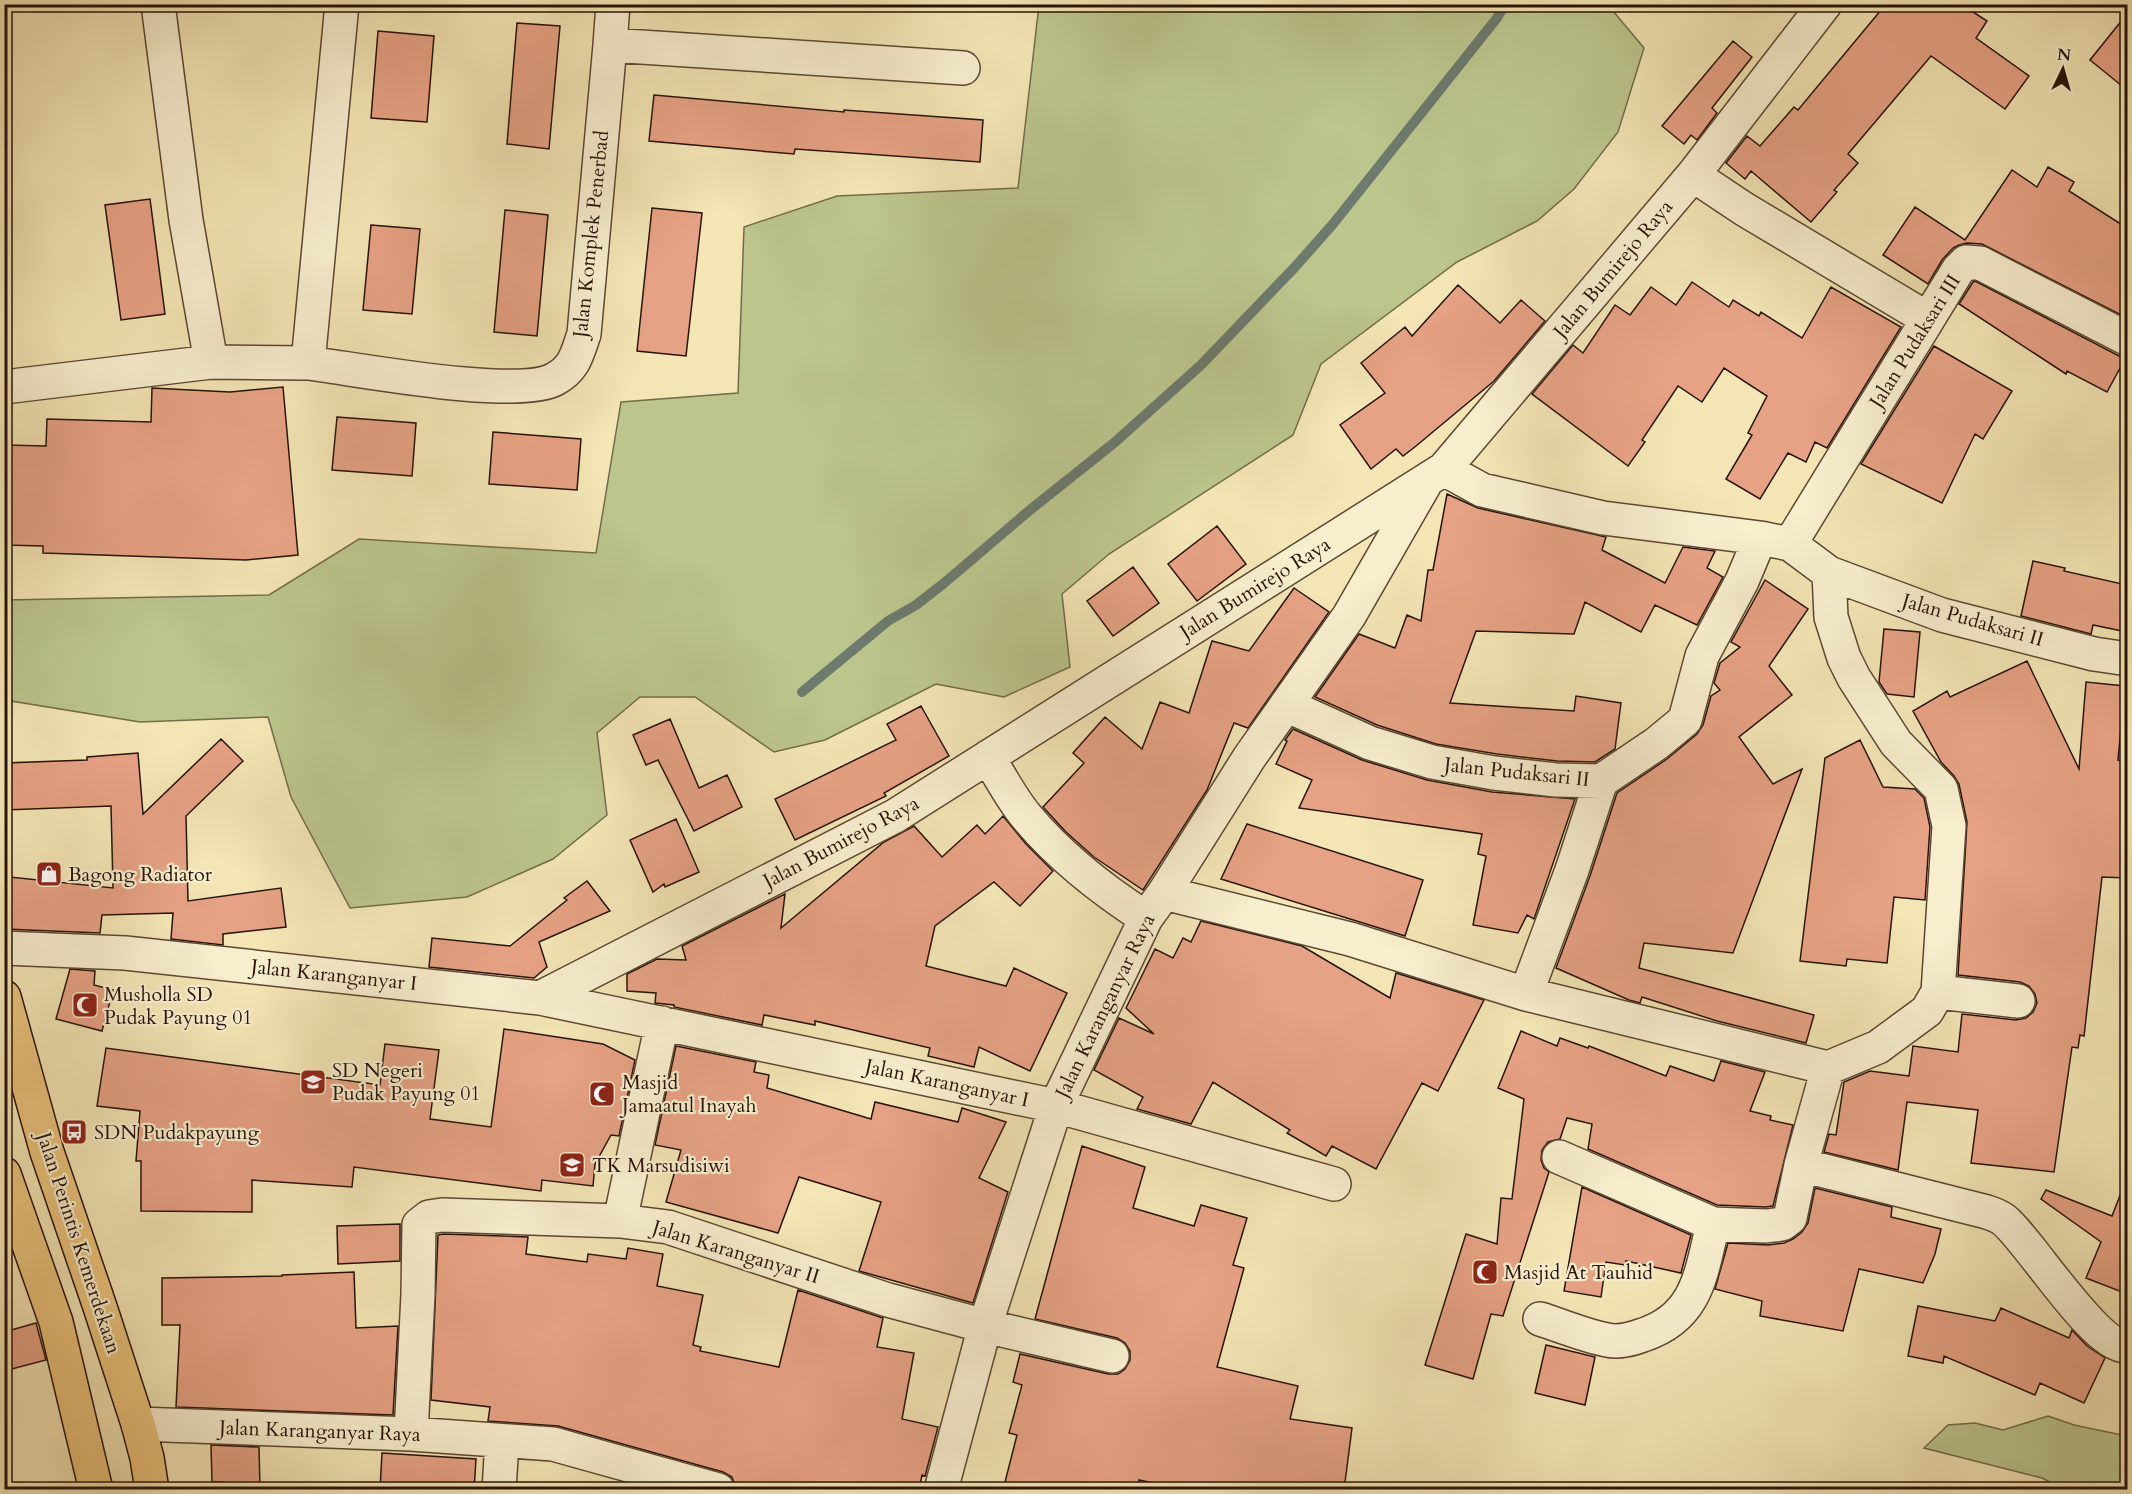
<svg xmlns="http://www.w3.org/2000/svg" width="2132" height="1494" viewBox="0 0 2132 1494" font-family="Cardo,serif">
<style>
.green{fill:#bbc58c;stroke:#726c4a;stroke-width:1.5}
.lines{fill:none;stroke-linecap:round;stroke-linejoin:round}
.stream{stroke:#6d7a6d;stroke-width:10}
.building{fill:#e6a284;stroke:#281308;stroke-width:1.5}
.minor-casing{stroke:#5b4833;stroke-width:36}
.highway-casing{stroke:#281308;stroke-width:36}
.minor{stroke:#f7eece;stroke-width:33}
.highway{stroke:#eac27a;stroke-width:33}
.labels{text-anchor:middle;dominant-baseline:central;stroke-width:4.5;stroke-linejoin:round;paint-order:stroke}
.street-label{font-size:20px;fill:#281308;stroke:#f7eece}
.poi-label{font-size:20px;fill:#281308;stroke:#f7eece;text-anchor:start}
</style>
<rect width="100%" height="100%" fill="#f3e5b4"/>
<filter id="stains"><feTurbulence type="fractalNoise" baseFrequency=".00333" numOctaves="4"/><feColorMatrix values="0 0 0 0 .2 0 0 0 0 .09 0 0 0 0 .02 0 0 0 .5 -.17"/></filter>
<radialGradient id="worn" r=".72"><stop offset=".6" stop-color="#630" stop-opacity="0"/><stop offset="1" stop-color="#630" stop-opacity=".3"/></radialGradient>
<!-- green -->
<path class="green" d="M1039 5H1608L1644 48 1618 132 1574 189 1537 221 1457 262 1321 364 1293 435 1109 554 1062 594 1070 667 1004 697 936 684 825 740 774 752 695 697H640L597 733 607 815 553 859 467 897 350 908 291 797 268 717 140 722 5 700V600L269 595 359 539 596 553 621 402 738 393 744 227 837 196 1018 188Z
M2048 1416 2074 1425 2127 1436V1489H2063L2042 1478 1924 1448 1948 1425 1975 1423 2003 1430Z"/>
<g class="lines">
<!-- stream -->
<path class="stream" d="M802 692 888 621 916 605 943 584 1030 510 1114 443 1201 365 1295 267 1333 224 1497 18 1505 4"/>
</g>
<!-- building -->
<path class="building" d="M1886 4H1961L1987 21 1976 38 2029 76 2005 109 1931 56 1848 154 1858 163 1834 190 1837 192 1811 222 1751 171 1745 179 1726 163 1747 136 1760 146 1794 107 1798 110Z
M2127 14V90L2090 60Z
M517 23 560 26 549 149 507 144Z
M378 31 434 36 427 122 371 118Z
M1733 41 1752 57 1712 108 1717 113 1697 140 1691 135 1684 144 1662 126Z
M654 95 844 112V110L983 120 980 162 795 149 794 154 649 141Z
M2048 167 2074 182 2069 191 2127 228V318L1982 244 1967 243 1959 245 1953 248 1942 260 1928 284 1883 255 1915 207 1965 240 2012 170 2037 187Z
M150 199 165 314 121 320 105 205Z
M652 208 702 213 686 356 637 351Z
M505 210 548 215 537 336 494 332Z
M371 225 420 229 412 314 363 310Z
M1975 281 2119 356 2126 357 2107 392 2067 371 2066 374 1959 304 1973 282Z
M1692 282 1729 307 1733 300 1759 316 1761 312 1802 338 1831 287 1901 327 1827 448 1815 442 1806 462 1788 453 1760 499 1726 479 1752 435 1748 433 1767 396 1724 368 1702 402 1678 386 1642 440 1645 442 1628 466 1532 394 1573 345 1583 353 1615 305 1630 315 1651 287 1676 305Z
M1458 285 1500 323 1521 300 1545 321 1494 381 1416 446 1403 456 1396 449 1371 469 1340 425 1385 393 1361 363 1405 327 1412 336Z
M1934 346 2012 391 1983 439 1975 434 1942 503 1861 464Z
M283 387 298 555 246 560 43 553V546L4 545V445L46 446 47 419 151 422 152 388 230 392Z
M337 417 416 423 412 476 332 470Z
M493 432 581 439 577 490 489 484Z
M1447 494 1478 508 1606 537 1602 550 1665 583 1683 547 1715 551 1707 568 1723 577 1697 625 1655 605 1641 632 1585 602 1574 634 1476 631 1450 703 1574 711 1576 696 1621 703 1615 749 1595 762 1557 761 1497 754 1436 744 1377 725 1315 697 1359 634 1395 648 1407 615 1421 621 1428 570H1433Z
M1217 526 1246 564 1197 601 1168 564Z
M2033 561 2065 568 2064 571 2127 585V632L2093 625 2091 634 2021 616Z
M1133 567 1159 603 1113 636 1087 601Z
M1765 580 1808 609 1769 666 1792 695 1739 737 1773 784 1802 769 1733 953 1644 943 1639 968 1814 1015 1806 1043 1717 1021 1642 997 1640 1003 1629 1000 1556 968 1590 876 1617 793 1667 759 1697 734 1703 725 1711 696 1720 690 1714 683 1720 663 1740 647 1731 642Z
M1294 588 1329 612 1248 728 1234 723 1207 790 1143 890 1094 857 1066 832 1043 807 1084 763 1073 753 1105 717 1142 749 1160 702 1189 713 1212 641 1249 651Z
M1884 629 1920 632 1914 697 1887 694 1879 682Z
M2027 661 2079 769 2086 682 2125 686 2118 760 2127 761V878L2102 877 2084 1036 2080 1035 2078 1048 2072 1047 2054 1172 1971 1163 1978 1110 1907 1102 1898 1170 1824 1152 1829 1134 1836 1135 1844 1082 1870 1071 1909 1076 1913 1046 1958 1052 1962 1014 2016 1020 2026 1018 2033 1012 2037 1003 2035 994 2029 986 2020 982 1958 975 1967 822 1959 784 1954 776 1941 762 1913 711 1947 691 1950 697Z
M921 706 949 756 884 793 886 796 795 840 775 799 896 740 887 724Z
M670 719 699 788 727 775 742 807 694 831 658 760 646 765 633 735Z
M1293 729 1362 760 1427 780 1492 792 1575 799 1534 919 1527 915 1518 933 1473 925 1486 856 1478 854 1482 834 1299 808 1312 780 1276 764 1287 741 1285 740Z
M221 739 243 761 186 816 188 901 281 888 286 927 223 934V945L171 939 173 913 102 915 100 933 4 929 10 877 113 888 111 806 4 810V763L87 760V757L138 753 143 814Z
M1860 740 1883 787 1915 789 1924 798 1930 827 1925 900 1894 897 1887 963 1847 959 1846 966 1800 961 1825 758Z
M1003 816 1026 844 1053 871 1020 906 994 882 935 926 926 966 1006 986 1014 968 1067 993 1030 1071 979 1047 974 1067 928 1056 930 1048 815 1021V1025L764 1015 762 1025 674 1007V1005L655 1003 656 993 627 991V974L657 959 686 960 682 946 785 894 781 928 884 842 914 826 942 857 977 825 985 834Z
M676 819 699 872 665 887 664 884 653 892 630 840Z
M1247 824 1423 880 1405 936 1221 879Z
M587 881 610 911 539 942 547 967 534 978 429 967 432 938 510 946 567 900 564 898Z
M1201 921 1302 946 1390 998 1396 973 1484 1000 1438 1091 1422 1083 1376 1169 1332 1146 1326 1156 1287 1133 1290 1130 1213 1082 1191 1124 1137 1109 1143 1097 1094 1070 1119 1018 1154 1034 1126 1008 1155 949 1173 958 1183 938 1191 942Z
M70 969 95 971 94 985 113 990 102 1031 56 1019Z
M504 1029 603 1044 635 1060 619 1136 611 1135 595 1164 593 1186 542 1180 541 1191 354 1167 352 1187 252 1180V1212L141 1211V1161H136L140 1111 97 1106 106 1048 380 1085 385 1044 439 1050 430 1119 491 1127Z
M1521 1031 1557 1046 1560 1038 1588 1048 1589 1046 1666 1076 1670 1066 1714 1081 1721 1061 1765 1072 1750 1111 1771 1116 1770 1120 1793 1125 1773 1206 1765 1207 1717 1205 1588 1149 1592 1124 1567 1118 1560 1139 1548 1142 1542 1150 1541 1160 1544 1168 1549 1172 1503 1316 1491 1314 1473 1379 1425 1365 1466 1234 1497 1244 1501 1198 1512 1199 1524 1099 1498 1088Z
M676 1046 756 1062 754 1072 769 1075 767 1088 871 1119 875 1102 958 1122 962 1108 1006 1122 979 1178 1008 1192 973 1303 859 1271 881 1202 799 1177 778 1233 666 1202 681 1150 655 1145Z
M1082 1146 1145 1167 1133 1208 1194 1226 1201 1205 1247 1218 1233 1265 1244 1268 1217 1367 1298 1386 1290 1419 1352 1428 1344 1490H1289L1256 1485 1255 1490H1183L1139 1480 1137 1490H1003L1017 1435 1009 1433 1022 1385 1013 1382 1020 1354 1108 1374H1118L1125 1369 1130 1360V1351L1125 1343 1117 1338 1035 1319Z
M2126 1180H2127V1294L2086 1278 2101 1242 2041 1199 2046 1190 2112 1216Z
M1582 1187 1691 1235 1681 1273 1626 1261 1625 1265 1606 1262 1601 1297 1564 1291Z
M1815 1188 1892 1207 1891 1217 1941 1229 1935 1254 1923 1283 1859 1269 1843 1331 1760 1316 1762 1301 1715 1289 1728 1243 1768 1245 1784 1243 1793 1239 1802 1232 1808 1223Z
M400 1224V1261L338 1264 337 1226Z
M443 1234 528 1237 526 1254 587 1262 588 1254 626 1259 628 1248 663 1254 657 1286 703 1295 693 1345 701 1347 700 1351 779 1367 798 1290 883 1318 877 1347 914 1353 902 1419 938 1427 925 1476 922 1475 919 1490H736L732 1477 723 1472 558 1426 488 1421 490 1407 431 1400 438 1235Z
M354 1272 356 1328 398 1326 393 1415 176 1407 180 1325H162V1278L282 1276V1275Z
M1918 1306 1995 1321 2001 1308 2069 1338 2072 1330 2087 1346 2105 1358 2084 1403 2040 1383 2035 1395 1944 1356 1943 1363 1908 1356Z
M36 1323 46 1360 4 1371V1332Z
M1546 1345 1595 1357 1585 1405 1535 1393Z
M211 1445 259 1447 260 1490H225L224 1482H212Z
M382 1453 476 1459 474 1490H380Z"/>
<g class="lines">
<defs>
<path id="minor" d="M158 4 186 220 211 362 308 363
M342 4 308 363C356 369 518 400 555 379 575 368 577 354 584 334L610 45
M613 4 610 45 963 68
M1693 175 1744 209 1928 319
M4 387 211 362
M1444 469 1482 490 1603 518 1760 538 1790 544 1829 573 1942 615 2094 654 2128 659
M1790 544 1928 319 1958 270 1966 262 1980 263 2128 339
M1286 705 1370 743 1432 762 1494 773 1556 780 1601 781 1656 744 1685 720 1702 656 1742 581 1760 538
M988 757C1000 776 1011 798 1026 816 1060 857 1101 889 1146 918
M1164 893 1350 939 1526 994 1828 1068 1878 1047 1927 1011 1938 992 1949 826 1941 789 1896 743 1854 678 1844 658 1831 617 1829 573
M4 948 125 953 540 998 1056 1106 1334 1184
M1938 992 2018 1001
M1526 994 1572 870 1601 781
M540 998 895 816 1444 469 1693 175 1825 4
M1559 1157 1713 1224 1766 1226 1782 1224 1790 1218 1801 1165 1828 1068
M1801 1165 1987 1212C1993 1214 1999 1216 2004 1220 2031 1242 2095 1349 2128 1346
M620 1221 662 1023
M1540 1319C1562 1326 1585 1336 1607 1340 1619 1343 1632 1339 1643 1335 1698 1317 1701 1273 1713 1224
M138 1424 411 1434 553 1444 718 1490
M411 1434 418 1294 419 1225 429 1217 442 1215 620 1221 668 1227 888 1300 985 1326 1112 1356
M499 1490 502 1441
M941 1490 985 1326 1056 1106 1146 918 1164 893 1249 758 1349 616 1426 482"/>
<path id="highway" d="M4 997 47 1152 100 1307 138 1424 147 1458 152 1490
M4 1174 56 1322 96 1490"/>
</defs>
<!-- minor casing -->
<use href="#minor" class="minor-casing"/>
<!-- highway casing -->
<use href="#highway" class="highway-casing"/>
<!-- minor -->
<use href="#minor" class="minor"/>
<!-- highway -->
<use href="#highway" class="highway"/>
</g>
<!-- icons -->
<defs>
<symbol id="shop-square" viewBox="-11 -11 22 22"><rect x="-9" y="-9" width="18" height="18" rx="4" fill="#8f2418" stroke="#f7eece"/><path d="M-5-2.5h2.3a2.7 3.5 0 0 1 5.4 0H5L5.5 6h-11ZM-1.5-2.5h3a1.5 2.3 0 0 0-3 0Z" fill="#fff"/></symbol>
<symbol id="mosque-square" viewBox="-11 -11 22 22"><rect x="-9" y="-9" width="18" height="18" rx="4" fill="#8f2418" stroke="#f7eece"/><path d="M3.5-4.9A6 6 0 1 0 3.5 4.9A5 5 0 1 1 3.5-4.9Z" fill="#fff"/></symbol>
<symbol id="school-square" viewBox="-11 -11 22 22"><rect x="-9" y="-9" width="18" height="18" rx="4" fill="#8f2418" stroke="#f7eece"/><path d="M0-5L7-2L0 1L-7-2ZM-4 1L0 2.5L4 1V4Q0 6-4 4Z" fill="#fff"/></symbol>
<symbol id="bus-square" viewBox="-11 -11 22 22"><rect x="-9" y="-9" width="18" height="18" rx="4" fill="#8f2418" stroke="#f7eece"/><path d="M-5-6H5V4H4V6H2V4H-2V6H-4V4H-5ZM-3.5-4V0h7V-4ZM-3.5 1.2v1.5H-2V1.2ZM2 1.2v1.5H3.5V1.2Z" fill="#fff"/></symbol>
</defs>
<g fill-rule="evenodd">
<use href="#shop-square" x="34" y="859" width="30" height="30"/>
<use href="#mosque-square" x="70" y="990" width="30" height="30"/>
<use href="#school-square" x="298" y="1067" width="30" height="30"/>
<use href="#mosque-square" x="587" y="1079" width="30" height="30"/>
<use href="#bus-square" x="59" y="1117" width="30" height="30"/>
<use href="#school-square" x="557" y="1150" width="30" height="30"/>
<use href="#mosque-square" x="1470" y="1257" width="30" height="30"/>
</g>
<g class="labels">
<!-- street labels -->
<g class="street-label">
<text transform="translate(591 234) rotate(-84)">Jalan Komplek Penerbad</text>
<text transform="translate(1613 269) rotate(-50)">Jalan Bumirejo Raya</text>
<text transform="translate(1915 341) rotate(-58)">Jalan Pudaksari III</text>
<text transform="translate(1255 588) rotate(-32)">Jalan Bumirejo Raya</text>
<text transform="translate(1973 620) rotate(16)">Jalan Pudaksari II</text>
<text transform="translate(1517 772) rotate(6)">Jalan Pudaksari II</text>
<text transform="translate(841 842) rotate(-28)">Jalan Bumirejo Raya</text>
<text transform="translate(334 975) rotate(6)">Jalan Karanganyar I</text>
<text transform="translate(1105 1006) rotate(-64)">Jalan Karanganyar Raya</text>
<text transform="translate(947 1083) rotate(12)">Jalan Karanganyar I</text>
<text transform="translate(79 1243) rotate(72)">Jalan Perintis Kemerdekaan</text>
<text transform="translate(736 1252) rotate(17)">Jalan Karanganyar II</text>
<text transform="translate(320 1431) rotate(2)">Jalan Karanganyar Raya</text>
</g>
<!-- poi labels -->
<g class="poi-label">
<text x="68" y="874">Bagong Radiator</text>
<text x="104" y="994">Musholla SD<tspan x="104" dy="23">Pudak Payung 01</tspan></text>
<text x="332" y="1070">SD Negeri<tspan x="332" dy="23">Pudak Payung 01</tspan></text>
<text x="622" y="1082">Masjid<tspan x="622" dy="23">Jamaatul Inayah</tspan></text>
<text x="94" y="1132">SDN Pudakpayung</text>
<text x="592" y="1165">TK Marsudisiwi</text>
<text x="1504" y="1272">Masjid At Tauhid</text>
</g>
</g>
<!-- margin -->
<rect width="2132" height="1494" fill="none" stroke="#f3e5b4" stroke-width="24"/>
<rect x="6" y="6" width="2120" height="1482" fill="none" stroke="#281308" stroke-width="3"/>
<rect x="12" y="12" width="2108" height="1470" fill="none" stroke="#281308" stroke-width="1.5"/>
<!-- north arrow -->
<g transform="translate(2063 69) rotate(5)" stroke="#f7eece" stroke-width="4.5" paint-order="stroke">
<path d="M0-4.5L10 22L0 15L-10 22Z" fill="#281308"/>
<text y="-9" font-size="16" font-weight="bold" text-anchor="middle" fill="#281308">N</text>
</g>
<rect width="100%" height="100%" filter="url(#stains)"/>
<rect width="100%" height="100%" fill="url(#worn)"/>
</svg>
